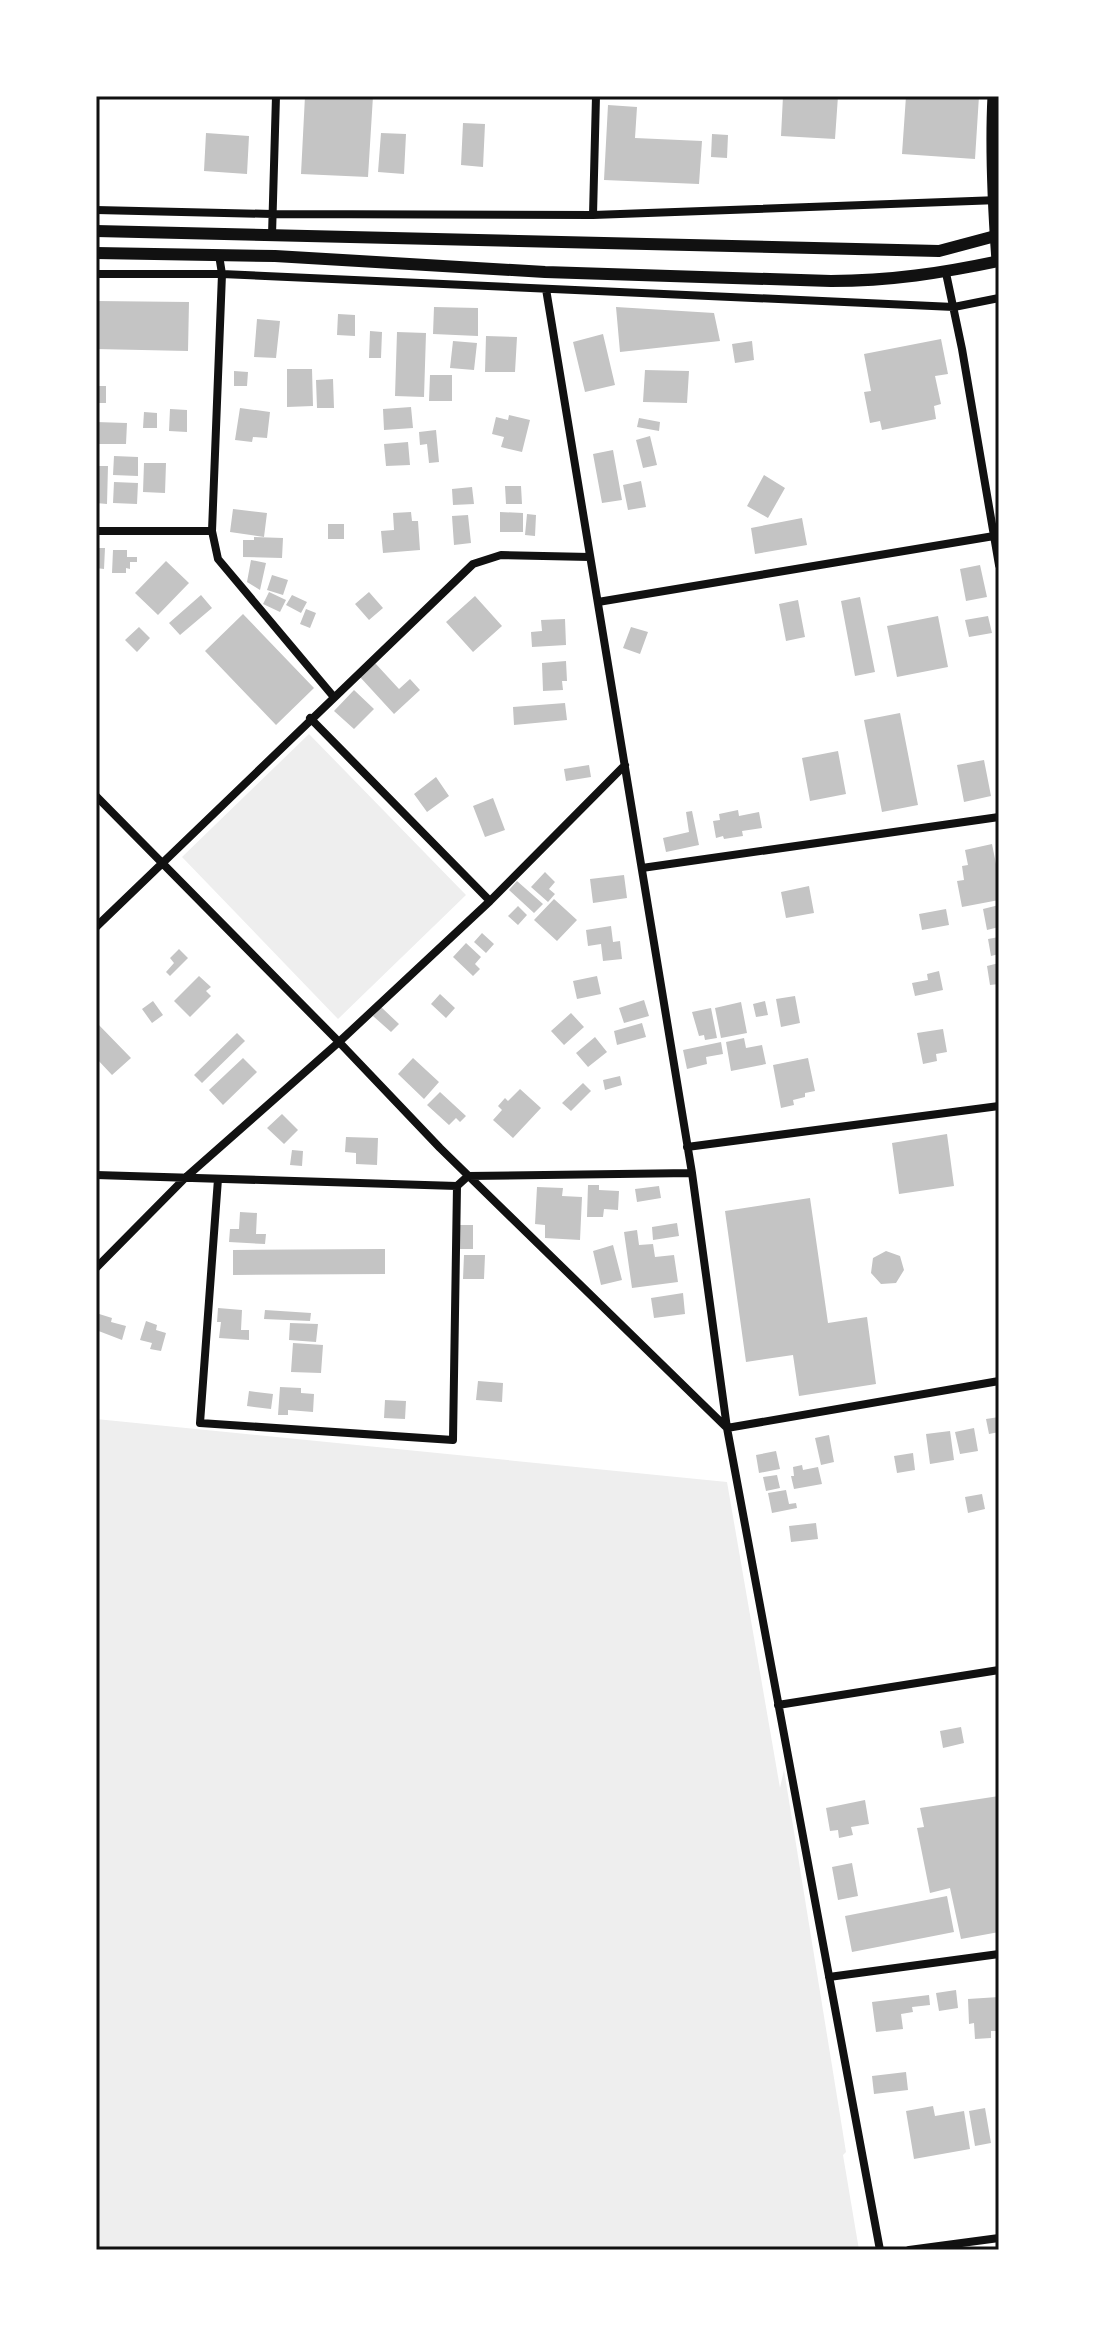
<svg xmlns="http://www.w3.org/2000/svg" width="1095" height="2346" viewBox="0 0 1095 2346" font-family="Signika,sans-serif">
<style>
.green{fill:#eee}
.building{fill:#c4c4c4}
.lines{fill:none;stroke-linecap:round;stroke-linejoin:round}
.minor{stroke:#111;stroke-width:8}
.secondary{stroke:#111;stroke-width:11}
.trunk{stroke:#111;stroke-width:12}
.neatline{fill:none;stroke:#111;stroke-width:3}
</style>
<rect width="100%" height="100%" fill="#fff"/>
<!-- green -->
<path class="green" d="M309 734 466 895 338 1019 182 857Z
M96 1419 727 1482 780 1788 784 1770 846 2152 843 2155 859 2250H96Z"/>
<!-- building -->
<path class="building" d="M305 96H373L368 177 301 174Z
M783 96H838L835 139 781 136Z
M906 96H979L975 159 902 154Z
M608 105 637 107 635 138 702 141 699 184 604 180Z
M463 123 485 124 483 167 461 165Z
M206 133 249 136 247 174 204 171Z
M381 133 406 134 404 174 378 172Z
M712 134 728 135 727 158 711 157Z
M96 301 189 302 188 351 96 349Z
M434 307 478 308V336L433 334Z
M616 307 714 313 720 341 620 352Z
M338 314 355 315V336L337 335Z
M257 319 280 321 276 358 254 357Z
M370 331 382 332 381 358H369Z
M397 332 426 333 424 397 395 396Z
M603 334 615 385 585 392 573 342Z
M486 336 517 337 515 372H485Z
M941 339 948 374 935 376 941 404 934 406 936 419 882 430 880 421 870 423 864 392 871 391 864 354Z
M453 341 477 343 474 370 450 368Z
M752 341 754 360 735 363 732 344Z
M287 369H312L313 406 287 407Z
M645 370 689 371 687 403 643 402Z
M234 371 248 372 247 386H234Z
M430 375H452V401H429Z
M333 379 334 408H317L316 380Z
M96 386H106V403H96Z
M411 407 413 428 384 430 383 409Z
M240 408 270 412 267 438 253 437 252 442 235 440Z
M170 409 187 410V432L169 431Z
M144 412 157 413V428H143Z
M509 415 530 420 522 452 501 447 504 437 492 434 496 417 508 420Z
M639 418 660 422 659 431 637 427Z
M96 422 127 423 126 444H96Z
M436 430 439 462 429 463 427 444 420 445 419 432Z
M650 436 657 465 643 468 636 440Z
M408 442 410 465 386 466 384 444Z
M613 450 622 500 602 503 593 454Z
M114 456 138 457V476L113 475Z
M144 463H166L165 493 143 492Z
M96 466H108L107 504 96 503Z
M764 475 785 488 768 518 747 506Z
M641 481 646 507 628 510 623 485Z
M114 482 138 483 137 504 113 503Z
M505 486H521L522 504H506Z
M472 487 474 504 453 505 452 489Z
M233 509 267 513 264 537 230 532Z
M411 512 412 521H418L420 550 383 553 381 531 394 530 393 513Z
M500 512 523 513V532H500Z
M527 514 536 515 535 536 525 535Z
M468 515 471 543 454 545 452 516Z
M802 518 807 545 755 554 751 528Z
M328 524H344V539H328Z
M254 537 283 538 282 558 243 557V540H254Z
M96 548H105L104 569 96 568Z
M113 550H127V557H137V562H130V569L126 568V573H112Z
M251 560 266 563 260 590 247 582Z
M166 561 189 583 158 615 135 593Z
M980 565 987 597 966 601 960 569Z
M272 575 288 580 283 595 267 590Z
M269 592 286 600 280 612 263 604Z
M369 592 383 608 369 620 355 604Z
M201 595 212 608 180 635 169 623Z
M292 595 307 602 301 613 286 605Z
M475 596 502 626 473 652 446 622Z
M860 597 875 672 855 676 841 601Z
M798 600 805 637 786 641 779 604Z
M306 609 316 613 310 628 300 624Z
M243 614 314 688 276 725 205 651Z
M938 616 948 667 897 677 887 626Z
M988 616 992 633 969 637 965 620Z
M565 619 566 645 532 647 531 632 542 631 541 620Z
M139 627 150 638 137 652 125 640Z
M631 627 648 632 640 654 623 648Z
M566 661 567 681H562L563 690 543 691 542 663Z
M375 663 399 689 410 679 420 690 394 714 360 677Z
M354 690 374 709 354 729 334 711Z
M565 703 567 720 514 725 513 707Z
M900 713 918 805 882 812 864 720Z
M838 751 846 794 810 801 802 758Z
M984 760 991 796 964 802 957 765Z
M589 765 591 777 566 781 564 769Z
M436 777 449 796 427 812 414 794Z
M493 798 505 830 485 837 473 806Z
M738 810 739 816 759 812 762 828 742 831 743 836 724 839 723 836 716 838 713 821 720 820 719 814Z
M692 811 699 845 666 852 663 838 689 832 686 812Z
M992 844 999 879V900L962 907 957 881 964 880 962 866 968 865 965 850Z
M545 872 555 882 549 889 555 894 548 902 531 887Z
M624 875 627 898 593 903 590 879Z
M517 881 543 904 534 913 509 890Z
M809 886 814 913 786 918 781 892Z
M554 899 577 920 557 941 534 920Z
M999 905V927L987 930 983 909Z
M518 906 527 915 518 925 508 916Z
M946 909 949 925 922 930 919 914Z
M611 926 613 942 620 941 622 959 603 961 601 944 588 946 586 930Z
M482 933 494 944 486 953 474 942Z
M999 937V954L991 956 988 939Z
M466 943 481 957 475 964 480 969 473 976 453 957Z
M179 949 188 958 170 976 166 972 174 963 170 958Z
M999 963V984L990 985 987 966Z
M939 971 943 990 915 996 912 983 928 980 927 974Z
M199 976 211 987 206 991 211 996 190 1017 174 1001Z
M597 976 601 994 577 999 573 981Z
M440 994 455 1008 446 1018 431 1004Z
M795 996 800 1023 781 1027 776 999Z
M644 1000 649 1016 624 1023 619 1008Z
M153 1001 163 1015 152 1023 142 1009Z
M765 1001 768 1015 756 1017 753 1004Z
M741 1002 747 1033 721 1038 715 1008Z
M381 1007 399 1024 391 1032 373 1016Z
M711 1008 717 1038 705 1040 704 1035 699 1036 692 1012Z
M571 1013 584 1027 564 1045 551 1031Z
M96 1022 131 1058 112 1075 96 1058Z
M642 1023 646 1037 617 1045 614 1031Z
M943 1029 947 1052 936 1054 937 1061 923 1064 917 1033Z
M237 1033 245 1041 202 1083 194 1075Z
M595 1037 607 1052 588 1067 576 1053Z
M744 1038 746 1048 762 1045 766 1064 731 1071 726 1042Z
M721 1042 723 1054 706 1057 707 1064 687 1069 683 1050Z
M243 1058 257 1072 223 1105 209 1090Z
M413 1058 439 1082 424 1099 398 1074Z
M808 1058 815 1091 805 1093V1097L793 1100 794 1105 781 1108 773 1065Z
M620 1076 622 1085 605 1090 603 1080Z
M583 1083 591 1091 571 1111 562 1103Z
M520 1089 541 1108 513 1138 493 1120 502 1110 498 1106 505 1098 508 1101Z
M440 1092 466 1116 460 1122 456 1118 449 1125 427 1105Z
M282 1114 298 1130 284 1144 267 1128Z
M947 1134 954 1186 899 1194 892 1143Z
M346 1137 378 1138 377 1165 356 1164V1153L345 1152Z
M292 1150 303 1151 302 1166 290 1165Z
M588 1185H599V1190L619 1191 618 1210 604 1209 603 1217H587Z
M659 1186 661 1198 637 1202 635 1189Z
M537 1187 563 1188 562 1196 582 1197 580 1240 545 1238V1225L535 1224Z
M810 1198 828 1323 867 1317 876 1384 799 1396 793 1355 746 1362 725 1211Z
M240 1212 257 1213 256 1234H266L265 1244 229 1242 230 1229H239Z
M677 1223 679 1236 653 1240 652 1227Z
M459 1225H473V1249H459Z
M637 1230 639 1245 653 1244 655 1257 674 1255 678 1282 632 1288 624 1232Z
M613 1245 622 1280 601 1285 593 1251Z
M385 1249V1274L233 1275V1250Z
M886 1251 900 1256 904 1270 896 1283 881 1284 871 1273 873 1258Z
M464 1255H485L484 1279H463Z
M683 1293 685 1314 654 1318 651 1298Z
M218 1308 242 1310 241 1330H249V1340L219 1338 221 1322H217Z
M265 1310 311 1313 310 1321 264 1319Z
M96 1313 112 1318 111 1322 126 1326 122 1340 96 1330Z
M146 1321 157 1325 156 1330 166 1333 161 1351 150 1349 152 1343 140 1340Z
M290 1323 318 1324 316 1342 289 1340Z
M293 1343 323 1345 321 1373 291 1372Z
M478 1381 503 1383 502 1402 476 1400Z
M280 1387 301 1388V1393L314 1394 313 1412 288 1410V1415H278Z
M249 1391 273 1394 271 1409 247 1406Z
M385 1400 406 1401 405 1419 384 1418Z
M999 1417V1432L989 1434 986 1419Z
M974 1428 978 1451 960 1454 955 1432Z
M950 1431 954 1460 930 1464 926 1434Z
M829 1435 834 1462 821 1465 815 1438Z
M776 1451 780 1469 759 1473 756 1455Z
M913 1453 915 1470 897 1473 894 1456Z
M802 1465 803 1470 818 1467 822 1484 794 1489 791 1476H794L793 1467Z
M777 1475 780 1488 766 1491 763 1477Z
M786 1490 789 1504 796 1503 797 1508 772 1513 768 1493Z
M982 1494 985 1509 968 1513 965 1497Z
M816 1523 818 1539 791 1542 789 1526Z
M961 1727 964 1743 943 1748 940 1731Z
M999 1796V1932L961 1939 950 1888 930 1893 917 1828 924 1827 920 1808Z
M865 1800 869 1824 851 1827 853 1835 839 1838 838 1830 830 1831 826 1808Z
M852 1863 858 1896 838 1900 832 1867Z
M947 1896 954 1932 852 1952 845 1916Z
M956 1990 958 2008 939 2011 936 1993Z
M929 1995 930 2005 912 2007 913 2012 901 2014 903 2029 876 2032 872 2002Z
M999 1997V2031H991V2038L975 2039 974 2023 969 2024 968 1999Z
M906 2072 908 2090 874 2094 872 2076Z
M933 2106 935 2116 964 2111 970 2149 914 2159 906 2111Z
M985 2108 991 2143 975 2146 969 2111Z"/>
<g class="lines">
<!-- minor -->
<path class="minor" d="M96 210 272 214 593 215 999 200
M593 215 596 96
M272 235 276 96
M219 255 222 274 212 531 218 559 333 696
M946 273 962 349 999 565
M96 274H222L954 307 999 298
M546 289 692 1173 727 1428 880 2250
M96 531H212
M598 602 994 536
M310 718 490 901
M96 796 339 1042 440 1148 727 1428
M642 868 999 817
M96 927 473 564 501 555 590 557
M687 1147 999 1106
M96 1175 457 1186 468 1176 692 1173
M218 1179 200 1423 453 1440 457 1186
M96 1268 185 1178 339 1042 490 901 625 765
M727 1428 999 1381
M778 1705 999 1670
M829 1977 999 1954
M909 2250 999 2238"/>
<!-- secondary -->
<path class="secondary" d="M993 96C990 152 993 206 997 261"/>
<!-- trunk -->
<path class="trunk" d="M96 231 939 251 999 235
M96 253 275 256 545 272 831 281C890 281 942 273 999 261"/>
</g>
<!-- border -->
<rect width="1095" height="2346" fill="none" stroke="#ffffff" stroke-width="196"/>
<rect x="98" y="98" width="899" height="2150" class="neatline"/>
</svg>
